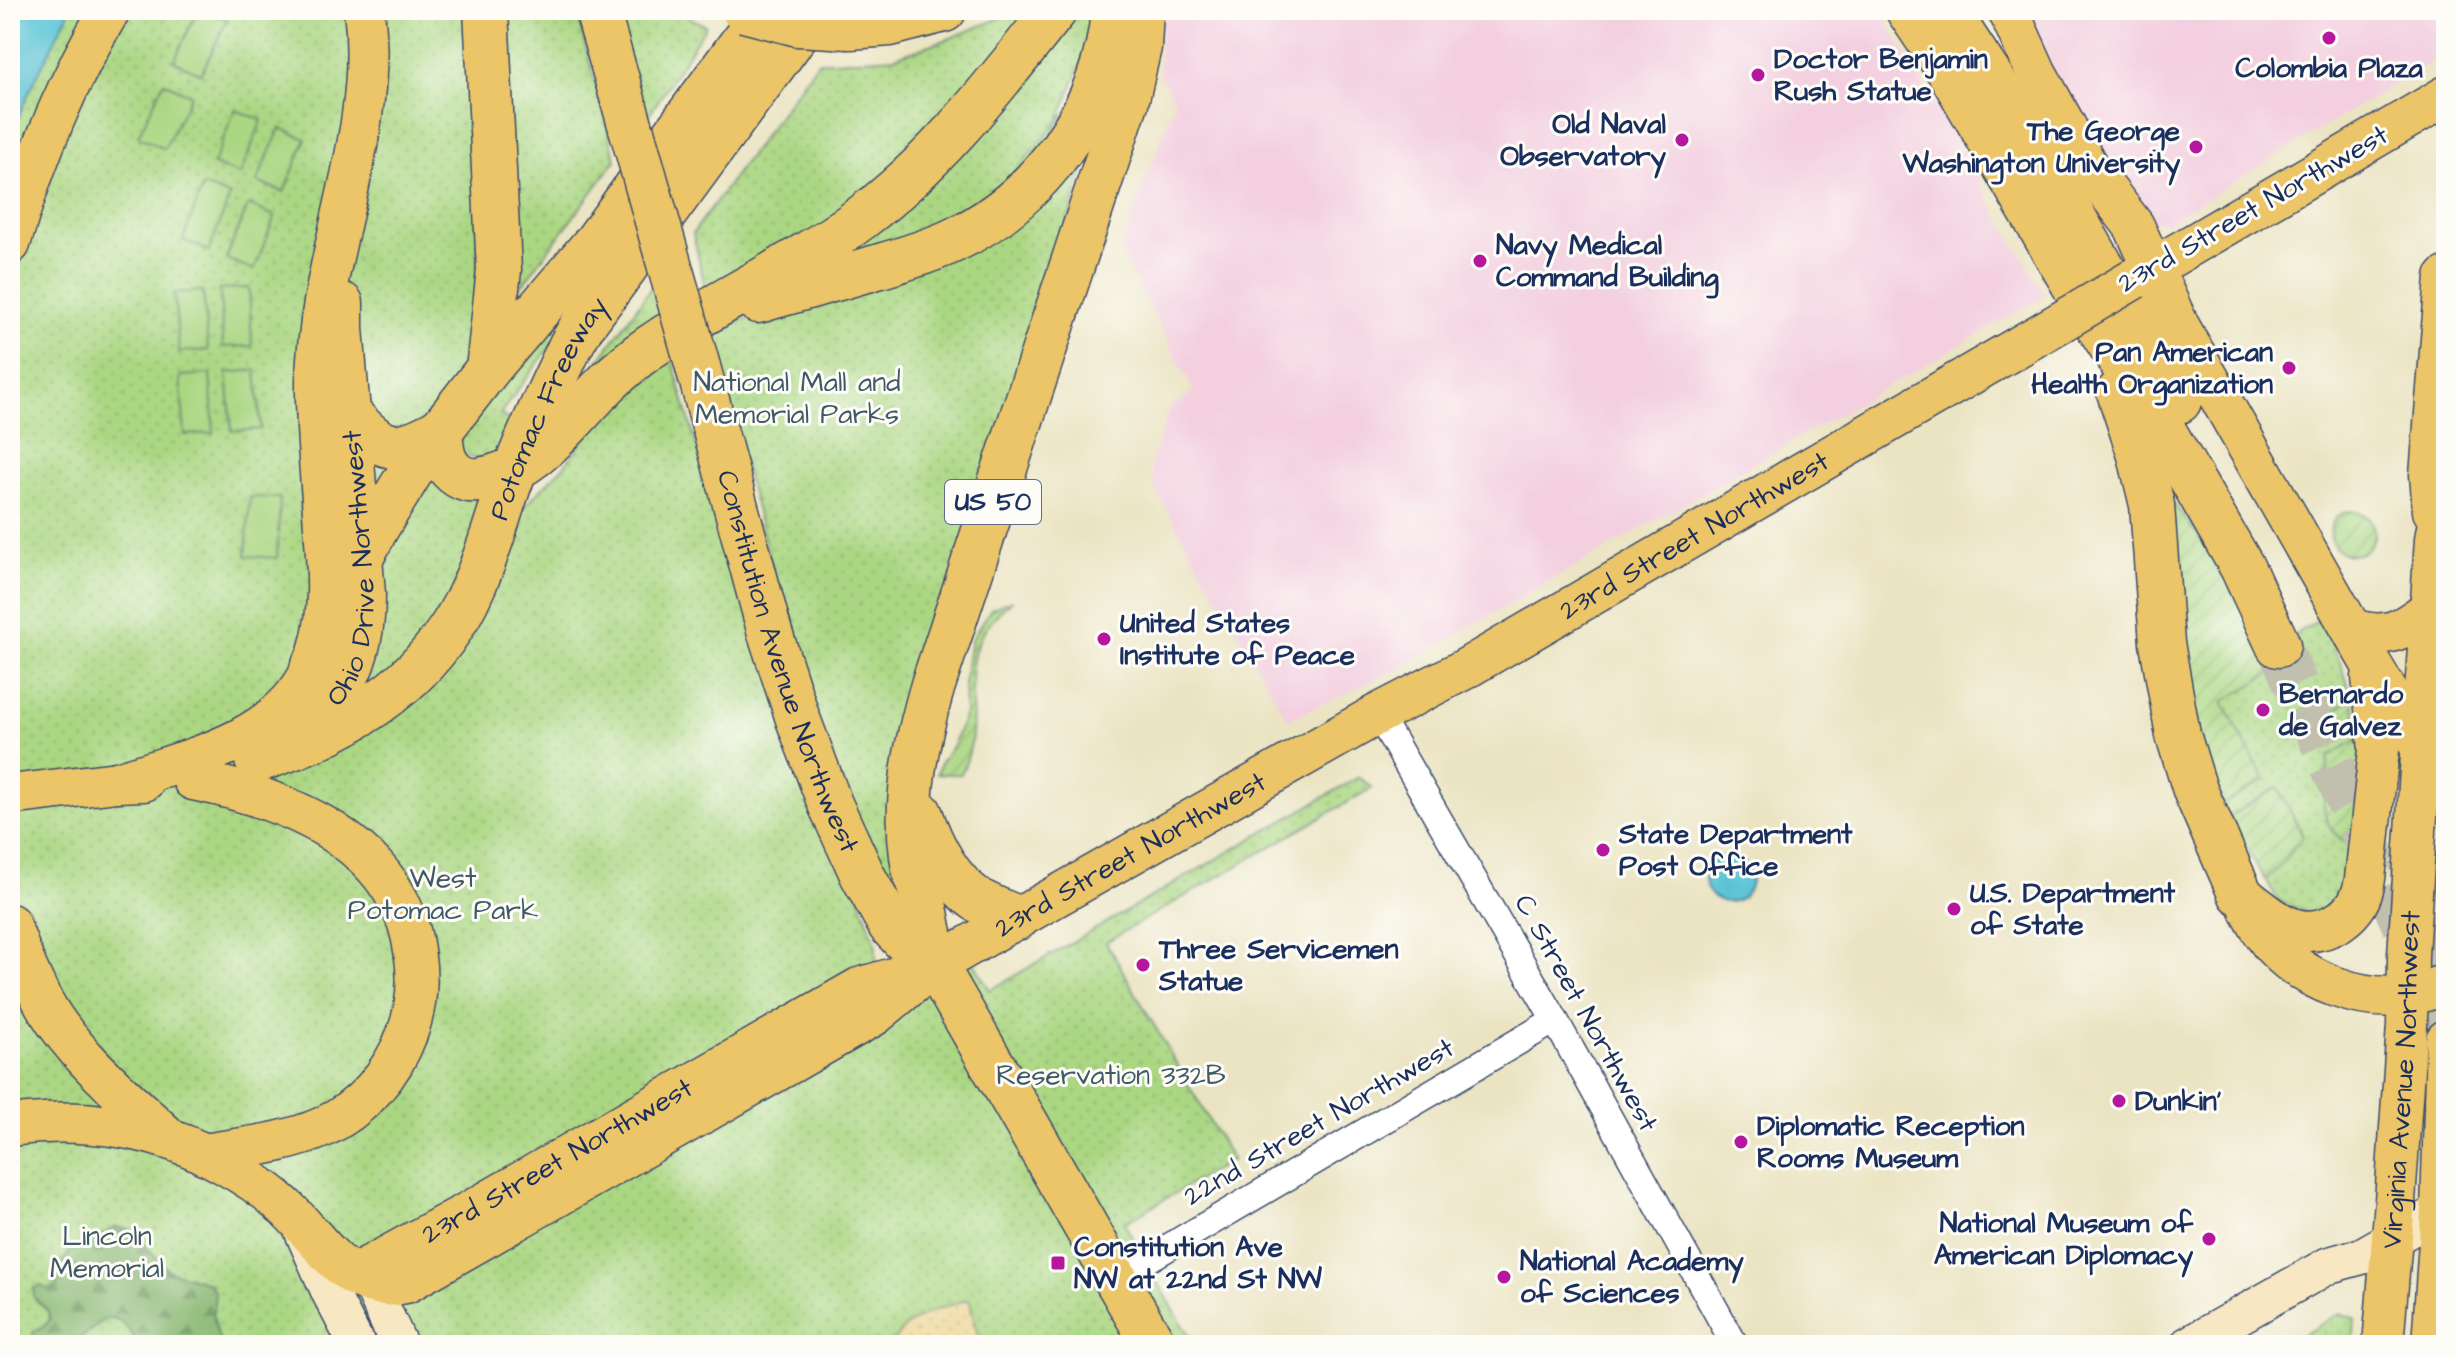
<svg xmlns="http://www.w3.org/2000/svg" width="2456" height="1355" viewBox="0 0 2456 1355" font-family="'Architects Daughter',sans-serif">
<style>
.built{fill:#f3cfe0}
.grass{fill:url(#grass-dots);stroke:#638370;stroke-width:2}
.forest{fill:url(#forest-firs);stroke:#527468;stroke-width:2}
.sand{fill:url(#sand-dots);stroke:#84847e;stroke-width:2}
.garden{fill:url(#garden-furrows);stroke:#638370;stroke-width:2}
.pitch{fill:#abd783;stroke:#638370;stroke-width:2}
.water{fill:#5ac4d6;stroke:#3a7a9a;stroke-width:2}
.lines{fill:none;stroke-linecap:round;stroke-linejoin:round}
.highway-tunnel{stroke:#c1c0af;stroke-width:44;stroke-dasharray:44 22;stroke-linecap:butt}
.street-casing{stroke:#3a4a6d;stroke-width:29}
.secondary-casing{stroke:#3a4a6d;stroke-width:39}
.primary-casing{stroke:#3a4a6d;stroke-width:43}
.highway-casing{stroke:#3a4a6d;stroke-width:47}
.street{stroke:#fff;stroke-width:26}
.secondary{stroke:#f7e8c3;stroke-width:36}
.primary{stroke:#ecc569;stroke-width:40}
.highway{stroke:#ecc569;stroke-width:44}
.primary-bridge-casing{stroke:#3a4a6d;stroke-width:43;stroke-linecap:butt}
.highway-bridge-casing{stroke:#3a4a6d;stroke-width:47;stroke-linecap:butt}
.primary-bridge{stroke:#ecc569;stroke-width:40}
.highway-bridge{stroke:#ecc569;stroke-width:44}
.poi-dot{fill:#b5179e;stroke:#fdfcf7;stroke-width:3}
.labels{text-anchor:middle;dominant-baseline:central;stroke-width:6;stroke-linejoin:round;paint-order:stroke}
.shield{fill:#fdfcf7;stroke:#5f6c8c;stroke-width:2}
.shield-label{font-size:26px;font-weight:bold;fill:#1b2f5e}
.poi-label{font-size:28px;font-weight:bold;fill:#1b2f5e;stroke:#fdfcf7;text-anchor:start}
.street-label{font-size:28px;fill:#1b2f5e;stroke:#fdfcf7}
.park-label{font-size:28px;fill:#3f5967;stroke:#fdfcf7}
</style>
<defs>
<pattern id="grass-dots" width="8" height="8" patternUnits="userSpaceOnUse" patternTransform="scale(2)"><rect width="8" height="8" fill="#abd783"/><path d="M2 2h.1M6 6h.1" fill="none" stroke="#93b974" stroke-width="1.8" stroke-linecap="round"/></pattern>
<pattern id="forest-firs" width="22" height="20" patternUnits="userSpaceOnUse" patternTransform="scale(2)"><rect width="22" height="20" fill="#88b871"/><path d="M5 1l3.5 6h-7zM16 11l3.5 6h-7z" fill="#6e9660"/></pattern>
<pattern id="sand-dots" width="8" height="8" patternUnits="userSpaceOnUse" patternTransform="scale(2)"><rect width="8" height="8" fill="#eeda9e"/><path d="M2 2h.1M6 6h.1" fill="none" stroke="#ccbb8a" stroke-width="1.8" stroke-linecap="round"/></pattern>
<pattern id="garden-furrows" width="10" height="10" patternUnits="userSpaceOnUse" patternTransform="scale(2)"><rect width="10" height="10" fill="#abd783"/><path d="M-1 1l2-2M0 10L10 0M9 11l2-2" fill="none" stroke="#93b974"/></pattern>
</defs>
<rect width="100%" height="100%" fill="#fdfcf7"/>
<filter id="ink" filterUnits="userSpaceOnUse"><feTurbulence type="fractalNoise" baseFrequency=".0125" numOctaves="2"/><feDisplacementMap in="SourceGraphic" scale="16" xChannelSelector="R" yChannelSelector="G"/><feConvolveMatrix kernelMatrix="1 2 1 2 8 2 1 2 1" color-interpolation-filters="sRGB"/></filter>
<filter id="wash" filterUnits="userSpaceOnUse"><feTurbulence type="fractalNoise" baseFrequency=".006" numOctaves="4" result="noise"/><feDisplacementMap in="SourceGraphic" scale="32" xChannelSelector="R" yChannelSelector="G"/><feGaussianBlur stdDeviation="1.8" result="paint"/><feColorMatrix in="noise" values="0 0 0 0 0 0 0 0 0 0 0 0 0 0 0 0 0 1.4 0 .05"/><feComposite in="paint" operator="in"/></filter>
<g filter="url(#wash)">
<rect width="100%" height="100%" fill="#ebe4c3"/>
<!-- built -->
<path class="built" d="M1161 10H1880L2045 296 1388 674 1288 720 1155 490 1153 482 1151 463 1169 409 1194 391 1120 251 1175 101 1159 74Z
M2029 10H2446V53L2166 223 2143 219 2057 76Z"/>
<!-- grass -->
<path class="grass" d="M70 10H474L479 353 403 450 472 495 507 524 564 466 611 404 671 356 698 450 875 941 877 969 952 926 990 990 1359 777 1372 788 1106 942 1232 1160 1124 1223 1194 1345H10V137L28 94Z
M493 10H576L616 160 505 308Z
M615 10H675L706 26 646 120Z
M1014 10H1045L900 177 708 301 693 233 818 62 894 57 948 39 1003 17Z
M1068 10H1102L1045 156 922 242 819 258Z
M1124 46 926 664 903 939 848 845 707 329 894 281 940 257Z
M623 249 500 414 517 426 491 463 459 454 462 424Z
M655 282 668 324 586 379Z
M2192 524 2266 652 2321 619C2339 659 2357 695 2357 739H2367L2349 885 2318 918 2278 900 2206 780Z
M2340 1313 2355 1319 2353 1345H2286Z"/>
<!-- forest -->
<path class="forest" d="M116 1227 131 1230 169 1271 209 1283 215 1293 213 1315 219 1340 218 1345H139C109 1296 104 1325 71 1345H34L32 1339 34 1331 46 1325 50 1319 47 1310 34 1298 33 1289 40 1286 49 1289 56 1287 62 1262 70 1252Z"/>
<!-- sand -->
<path class="sand" d="M969 1299 980 1345H891C908 1315 939 1309 969 1299Z"/>
<!-- garden -->
<path class="garden" d="M2171 501C2215 551 2244 612 2275 671L2223 702 2265 780 2221 805 2188 694Z
M2330 533a22 22 0 1 1 44 0a22 22 0 1 1-44 0Z
M1013 600C938 659 994 707 961 774H937L941 762 953 745 965 714 964 680 971 640 991 609Z
M2353 699 2358 726 2319 749 2322 717Z
M2367 739 2355 846C2312 831 2325 792 2329 756L2357 740Z
M2278 787 2303 836 2277 869 2265 880 2228 817Z"/>
<!-- pitch -->
<path class="pitch" d="M198 10H206L227 20 201 74 174 61Z
M164 82 191 95 164 149 138 136Z
M235 110 262 120 240 175 213 165Z
M280 128 306 139 284 192 257 182Z
M203 186 230 196 209 251 183 240Z
M248 205 275 216 254 270 226 259Z
M249 288 252 346 223 347 220 289Z
M203 291 208 350 179 352 174 293Z
M256 370 261 429 232 431 227 373Z
M210 374 214 433 185 435 180 376Z
M250 497 280 498 277 558 246 556Z"/>
<!-- water -->
<path class="water" d="M10 10H70L28 94 10 137Z
M1705 879a23 23 0 1 1 46 0a23 23 0 1 1-46 0Z"/>
</g>
<g filter="url(#ink)">
<g class="lines">
<!-- highway-tunnel -->
<path class="highway-tunnel" d="M2278 645 2446 1019
M2407 854 2446 939"/>
<defs>
<path id="street" d="M1378 714 1555 1020 1735 1345
M1116 1278 1555 1020"/>
<path id="secondary" d="M303 1232 330 1293 357 1345
M372 1286 399 1345
M2188 1345 2329 1265 2362 1256 2446 1208"/>
<g id="primary">
<path d="M2008 10 2036 72 2087 165 2134 226 2179 326 2370 662 2446 790"/>
<path d="M10 244C34 163 66 82 110 10"/>
<path d="M2134 279 2446 96"/>
<path d="M2433 511 2430 475 2446 277"/>
<path d="M2352 629C2388 640 2402 630 2430 609"/>
<path id="s1" d="M287 742C344 703 365 662 365 594L343 328V303"/>
<path d="M193 780C287 799 398 842 414 950 419 979 417 1007 407 1034 392 1074 362 1109 323 1127 286 1144 244 1147 204 1154"/>
<path d="M117 782C184 761 279 741 311 670 332 625 328 575 324 527 321 478 315 430 316 381 318 256 380 136 364 10"/>
<path d="M10 795 117 782 144 781"/>
<path d="M2240 893C2272 917 2299 947 2340 921 2355 911 2363 896 2365 879L2379 750 2372 677"/>
<path d="M2250 910C2257 923 2264 936 2274 947 2306 982 2363 1003 2410 995 2422 993 2434 988 2446 984"/>
<path d="M10 924C21 954 32 983 48 1010 78 1059 127 1098 168 1137"/>
<path id="s2" d="M10 1126C82 1116 160 1127 224 1164 246 1176 266 1189 284 1206 321 1239 349 1298 406 1283L875 1015 935 965 1378 714 1465 669 2059 323"/>
<path id="s3" d="M353 1275 481 1205 859 988 920 970"/>
<path id="s4" d="M2383 1345 2395 1201 2407 1025 2408 955 2435 539 2446 480"/>
<path d="M2432 1345 2441 1211 2446 1040"/>
</g>
<g id="highway">
<path d="M486 10 499 270 488 369"/>
<path d="M597 10 631 128"/>
<path d="M1141 10 1139 47 1126 103 933 685C917 740 904 798 912 856 914 873 920 888 924 904 929 924 932 945 935 965L1154 1345"/>
<path d="M1908 10 1949 71 2095 321 2149 405 2242 567 2278 645"/>
<path d="M1949 10 1963 35 2013 111 2179 401"/>
<path d="M850 27 890 24 944 10"/>
<path d="M758 301C795 290 833 280 870 269 897 261 926 253 952 241 1040 200 1106 108 1113 10"/>
<path id="s5" d="M698 367 770 633 798 719 830 804 863 876 890 925 903 939 935 965"/>
<path d="M2119 392 2140 455 2152 505 2162 643 2178 735 2195 790 2240 893"/>
<path d="M349 414C383 452 395 455 440 430"/>
<path d="M440 430C441 440 441 451 445 460 451 474 464 482 479 480 535 473 570 419 607 383 617 373 628 364 639 355 709 304 791 270 861 218 939 160 995 85 1055 10"/>
<path d="M312 669 334 631 361 558 377 527 419 458 488 369 596 242 766 10"/>
<path id="s6" d="M257 760C351 731 433 680 473 587 491 548 500 506 516 467 532 426 552 385 571 345L582 326 814 10"/>
<path d="M920 813C931 845 947 879 976 899 989 907 1004 912 1017 918"/>
</g>
</defs>
<!-- street casing -->
<use href="#street" class="street-casing"/>
<!-- secondary casing -->
<use href="#secondary" class="secondary-casing"/>
<!-- primary casing -->
<use href="#primary" class="primary-casing"/>
<!-- highway casing -->
<use href="#highway" class="highway-casing"/>
<!-- street -->
<use href="#street" class="street"/>
<!-- secondary -->
<use href="#secondary" class="secondary"/>
<!-- primary -->
<use href="#primary" class="primary"/>
<!-- highway -->
<use href="#highway" class="highway"/>
<defs>
<path id="primary-bridge" d="M2059 323 2134 279"/>
<path id="highway-bridge" d="M744 10 798 24 850 27
M631 128 698 367"/>
</defs>
<!-- primary-bridge casing -->
<use href="#primary-bridge" class="primary-bridge-casing"/>
<!-- highway-bridge casing -->
<use href="#highway-bridge" class="highway-bridge-casing"/>
<!-- primary-bridge -->
<use href="#primary-bridge" class="primary-bridge"/>
<!-- highway-bridge -->
<use href="#highway-bridge" class="highway-bridge"/>
</g>
</g>
<!-- markers -->
<g class="poi-dot">
<circle cx="2329" cy="38" r="8"/>
<circle cx="1758" cy="75" r="8"/>
<circle cx="1682" cy="140" r="8"/>
<circle cx="2196" cy="147" r="8"/>
<circle cx="1480" cy="261" r="8"/>
<circle cx="2289" cy="368" r="8"/>
<circle cx="1104" cy="639" r="8"/>
<circle cx="2263" cy="710" r="8"/>
<circle cx="1603" cy="850" r="8"/>
<circle cx="1954" cy="909" r="8"/>
<circle cx="1143" cy="965" r="8"/>
<circle cx="2119" cy="1101" r="8"/>
<circle cx="1741" cy="1142" r="8"/>
<circle cx="2209" cy="1239" r="8"/>
<rect x="1050" y="1255" width="16" height="16" rx="4"/>
<circle cx="1504" cy="1277" r="8"/>
</g>
<g class="labels">
<!-- shield labels -->
<rect class="shield" x="945" y="480" width="96" height="44" rx="6"/>
<g class="shield-label">
<text x="993" y="502">US 50</text>
</g>
<!-- poi labels -->
<g class="poi-label">
<text x="1774" y="59">Doctor Benjamin<tspan x="1774" dy="32">Rush Statue</tspan></text>
<text x="2329" y="68" text-anchor="middle">Colombia Plaza</text>
<text x="1666" y="124" text-anchor="end">Old Naval<tspan x="1666" dy="32">Observatory</tspan></text>
<text x="2180" y="131" text-anchor="end">The George<tspan x="2180" dy="32">Washington University</tspan></text>
<text x="1496" y="245">Navy Medical<tspan x="1496" dy="32">Command Building</tspan></text>
<text x="2273" y="352" text-anchor="end">Pan American<tspan x="2273" dy="32">Health Organization</tspan></text>
<text x="1120" y="623">United States<tspan x="1120" dy="32">Institute of Peace</tspan></text>
<text x="2279" y="694">Bernardo<tspan x="2279" dy="32">de Galvez</tspan></text>
<text x="1619" y="834">State Department<tspan x="1619" dy="32">Post Office</tspan></text>
<text x="1970" y="893">U.S. Department<tspan x="1970" dy="32">of State</tspan></text>
<text x="1159" y="949">Three Servicemen<tspan x="1159" dy="32">Statue</tspan></text>
<text x="2135" y="1101">Dunkin'</text>
<text x="1757" y="1126">Diplomatic Reception<tspan x="1757" dy="32">Rooms Museum</tspan></text>
<text x="2193" y="1223" text-anchor="end">National Museum of<tspan x="2193" dy="32">American Diplomacy</tspan></text>
<text x="1074" y="1247">Constitution Ave<tspan x="1074" dy="32">NW at 22nd St NW</tspan></text>
<text x="1520" y="1261">National Academy<tspan x="1520" dy="32">of Sciences</tspan></text>
</g>
<!-- street labels -->
<g class="street-label">
<text transform="translate(2253 209) rotate(-30)">23rd Street Northwest</text>
<text stroke="none"><textPath href="#s6" startOffset="480">Potomac Freeway</textPath></text>
<text stroke="none"><textPath href="#s2" startOffset="1938">23rd Street Northwest</textPath></text>
<text stroke="none"><textPath href="#s1" startOffset="200">Ohio Drive Northwest</textPath></text>
<text stroke="none"><textPath href="#s5" startOffset="308">Constitution Avenue Northwest</textPath></text>
<text stroke="none"><textPath href="#s2" startOffset="1290">23rd Street Northwest</textPath></text>
<text transform="translate(1586 1013) rotate(61)">C Street Northwest</text>
<text stroke="none"><textPath href="#s4" startOffset="266">Virginia Avenue Northwest</textPath></text>
<text transform="translate(1319 1122) rotate(-30)">22nd Street Northwest</text>
<text stroke="none"><textPath href="#s3" startOffset="234">23rd Street Northwest</textPath></text>
</g>
<!-- park labels -->
<g class="park-label">
<text x="797" y="382">National Mall and<tspan x="797" dy="32">Memorial Parks</tspan></text>
<text x="443" y="878">West<tspan x="443" dy="32">Potomac Park</tspan></text>
<text x="1111" y="1075">Reservation 332B</text>
<text x="107" y="1236">Lincoln<tspan x="107" dy="32">Memorial</tspan></text>
</g>
</g>
<!-- margin -->
<rect width="2456" height="1355" fill="none" stroke="#fdfcf7" stroke-width="40"/>
</svg>
